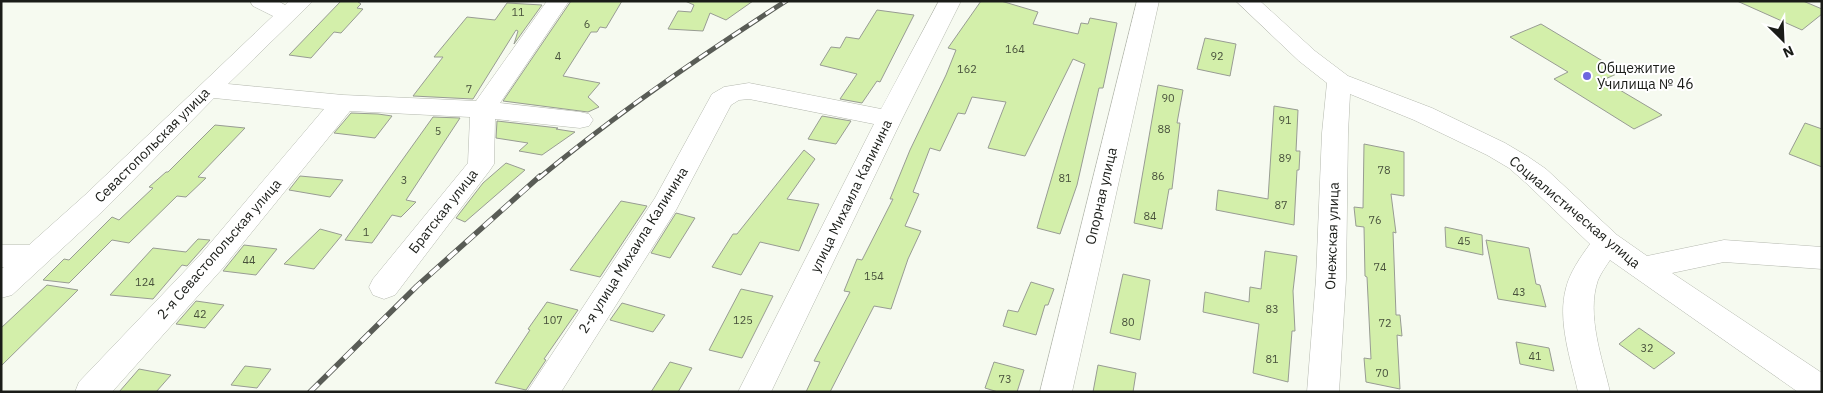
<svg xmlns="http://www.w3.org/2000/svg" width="1823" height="393" viewBox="0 0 1823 393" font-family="'IBM Plex Sans',sans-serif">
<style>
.building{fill:#d3efaa;stroke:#989c93}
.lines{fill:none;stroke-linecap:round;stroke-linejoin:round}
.minor-casing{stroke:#b5b9af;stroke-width:1}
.minor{fill:#fff;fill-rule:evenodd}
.rail-far1-casing{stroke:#595c56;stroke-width:5}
.rail-casing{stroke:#595c56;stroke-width:5.5}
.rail-far1{stroke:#fff;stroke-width:3;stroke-dasharray:10;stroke-linecap:butt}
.rail{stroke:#fff;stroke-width:4;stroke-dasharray:12;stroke-linecap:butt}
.poi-dot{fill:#6d65df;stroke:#fff;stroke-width:2}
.labels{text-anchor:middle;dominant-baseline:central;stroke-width:4;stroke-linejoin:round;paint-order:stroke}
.number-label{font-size:11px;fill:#48513c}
.poi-label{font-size:14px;fill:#1a1c18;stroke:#fff;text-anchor:start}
.street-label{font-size:14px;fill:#1a1c18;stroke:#fff}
</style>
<rect width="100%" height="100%" fill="#f6faf0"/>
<!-- building -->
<path class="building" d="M341 1H357L361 4 357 8 363 9 341 33 334 32 311 58 289 55Z
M571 1H622L606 28 600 27 597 32H591L563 76 600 83 588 97 599 107 588 112 503 101Z
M685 1H753L726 20 710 13 703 31 668 29 678 11 691 12 694 5Z
M981 1H1001L1038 12 1033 24 1078 34 1081 23 1088 24 1090 18 1117 23 1103 88H1099L1077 185 1060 234 1037 228 1085 64 1073 59 1025 156 988 148 1006 102 972 97 965 114 958 113 940 151 930 148 913 192 919 194 905 226 921 231 908 259 891 309 874 306 830 392H806L820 362 814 361 850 292 844 291 857 259 862 260 893 199H890L910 150 946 75 956 50 948 48Z
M1737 1H1803L1822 9V14L1802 30Z
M507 3 542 5 514 44 518 31 516 30 473 99 413 96 443 57H434L467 17 495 20Z
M877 10 914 15 880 82 877 81 862 103 840 99 857 74 820 65 831 47 840 48 846 37 859 39Z
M1541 24 1621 72 1603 80 1662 115 1634 129 1554 79 1568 72 1510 37Z
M1205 38 1236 44 1230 76 1197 69Z
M1158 85 1183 90 1177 123H1180L1172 189H1169L1162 229 1134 223Z
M1274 106 1298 110 1296 151H1300L1299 170H1297L1294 225 1216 210 1218 190 1268 199Z
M351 113 378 114 392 116 375 138 334 133Z
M822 116 851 121 836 144 808 139Z
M433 117 460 118 406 200 416 202 401 217 392 215 372 243 345 240Z
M497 121 558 128 556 129 575 132 542 155 519 151 528 143 496 138Z
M1805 123 1822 129V167L1789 154Z
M215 125 245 128 198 177 206 178 186 197 177 196 129 243 112 240 69 283 43 280 64 259 69 260 112 217 119 220 153 188 149 187 166 172H168Z
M1364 144 1404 152V196L1391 194 1396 233 1393 232 1396 315H1400L1402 336 1397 335 1400 389 1366 382 1364 358 1371 359 1367 277 1365 276 1364 227 1356 226 1354 207 1363 208Z
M804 150 815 159 787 199 819 204 799 251 760 242 741 275 712 267 733 234H737Z
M506 163 525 170 465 222 456 218 483 183Z
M300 176 343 180 330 197 289 190Z
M621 201 647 206 600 277 570 270Z
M676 213 695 218 670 258 651 253Z
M1445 227 1482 235 1483 255 1446 247Z
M320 229 342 235 314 269 284 264Z
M198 239 210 240 187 266 182 265 153 299 110 295 153 248 186 252Z
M1486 240 1529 248 1536 284 1540 285 1546 307 1498 299Z
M244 245 277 249 256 275 223 271Z
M1265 251 1297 256 1293 291 1295 331H1292L1288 382 1253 373 1259 324 1203 312 1205 292 1249 302 1250 287 1261 289Z
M1123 274 1150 280 1140 340 1110 333Z
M1031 282 1054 289 1048 305H1045L1036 335 1003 326 1008 310 1018 312Z
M47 285 78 290 1 366V328Z
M741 289 773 296 742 358 709 350Z
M196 301 224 305 205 328 176 324Z
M547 302 578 310 544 359 546 360 526 390 495 383 530 330 528 329Z
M622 303 665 315 653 332 610 320Z
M1639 328 1675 353 1654 369 1619 344Z
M1516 342 1549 348 1554 371 1520 364Z
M670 362 692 368 678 392H651Z
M994 362 1024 370 1017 392H998L985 388Z
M1098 365 1136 373 1133 392H1093Z
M245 366 271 369 257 388 231 385Z
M139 369 171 375 156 392H119Z"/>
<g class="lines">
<defs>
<path id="minor" d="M250 1H278L285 5 289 1H313L228 84 343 95 476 101 547 1H569L500 103 580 112 589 114 593 120 589 126 580 128 495 119 494 164 490 170 395 295 384 299 373 295 369 287 373 279 468 163 470 117 350 111 222 269 112 392H75L79 382 202 253 324 109 214 98 105 209 12 295 1 298V269L4 267H1V245H29L85 195 273 16 253 6Z
M939 1H961L902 119 771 392H738L874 124 749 99 739 100 731 105 676 210 561 392H527L655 198 712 94 724 87 749 83 881 109Z
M1137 1H1159L1072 392H1040Z
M1236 1H1260L1315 51 1348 76 1432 108 1505 143 1527 156 1546 169 1617 235 1647 256 1724 240 1822 247V269L1724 262 1672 273 1822 373V392H1798L1610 260C1606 266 1601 273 1598 280 1586 315 1602 357 1610 392H1578C1571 360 1557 321 1566 288 1570 272 1580 258 1590 244L1526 183 1509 168 1487 155 1414 120 1350 94 1348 133 1346 279 1339 392H1307L1316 279 1322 133 1327 83 1299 61Z"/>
</defs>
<!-- minor casing -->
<use href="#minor" class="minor-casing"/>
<!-- minor -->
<use href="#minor" class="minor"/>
<defs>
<path id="rail-far1" d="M539 178C617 113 700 56 786 1"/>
<path id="rail" d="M310 392 417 286 540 176"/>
</defs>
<!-- rail-far1 casing -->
<use href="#rail-far1" class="rail-far1-casing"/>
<!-- rail casing -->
<use href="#rail" class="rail-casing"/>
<!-- rail-far1 -->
<use href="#rail-far1" class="rail-far1"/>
<!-- rail -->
<use href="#rail" class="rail"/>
</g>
<!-- markers -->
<circle class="poi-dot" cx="1587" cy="76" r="5"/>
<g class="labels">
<!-- number labels -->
<g class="number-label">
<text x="518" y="12">11</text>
<text x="587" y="24">6</text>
<text x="1015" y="49">164</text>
<text x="558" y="56">4</text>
<text x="1217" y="56">92</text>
<text x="967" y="69">162</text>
<text x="469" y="89">7</text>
<text x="1168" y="98">90</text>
<text x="1285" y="120">91</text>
<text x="1164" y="129">88</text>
<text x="438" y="131">5</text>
<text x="1285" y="158">89</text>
<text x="1384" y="170">78</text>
<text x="1158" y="176">86</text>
<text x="1065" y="178">81</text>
<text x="404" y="180">3</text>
<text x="1281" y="205">87</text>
<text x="1150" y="216">84</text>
<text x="1375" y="220">76</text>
<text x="366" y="232">1</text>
<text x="1464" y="241">45</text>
<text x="249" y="260">44</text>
<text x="1380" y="267">74</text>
<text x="874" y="276">154</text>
<text x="145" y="282">124</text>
<text x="1519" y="292">43</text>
<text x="1272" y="309">83</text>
<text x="200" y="314">42</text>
<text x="553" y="320">107</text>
<text x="743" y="320">125</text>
<text x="1128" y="322">80</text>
<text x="1385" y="323">72</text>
<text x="1647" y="348">32</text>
<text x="1535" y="356">41</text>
<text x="1272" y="359">81</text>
<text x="1382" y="373">70</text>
<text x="1005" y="379">73</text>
</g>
<!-- poi labels -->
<g class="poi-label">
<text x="1597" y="68">Общежитие<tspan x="1597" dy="16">Училища № 46</tspan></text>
</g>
<!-- street labels -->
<g class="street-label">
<text transform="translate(152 145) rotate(-45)">Севастопольская улица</text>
<text transform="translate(851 196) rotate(-64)">улица Михаила Калинина</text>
<text transform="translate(1101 196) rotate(-77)">Опорная улица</text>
<text transform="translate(443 211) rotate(-52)">Братская улица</text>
<text transform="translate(1575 212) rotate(40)">Социалистическая улица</text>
<text transform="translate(1332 236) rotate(-88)">Онежская улица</text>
<text transform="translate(219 249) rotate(-49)">2-я Севастопольская улица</text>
<text transform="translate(633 250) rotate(-58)">2-я улица Михаила Калинина</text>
</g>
</g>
<!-- border -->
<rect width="1823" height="393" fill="none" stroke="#1a1c18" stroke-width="5"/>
<!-- north arrow -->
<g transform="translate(1783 40) rotate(156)" stroke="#ffffff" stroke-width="4" paint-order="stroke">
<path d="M0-4L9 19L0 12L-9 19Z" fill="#1a1c18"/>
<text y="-8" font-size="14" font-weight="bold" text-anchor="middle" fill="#1a1c18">N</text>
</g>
</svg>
